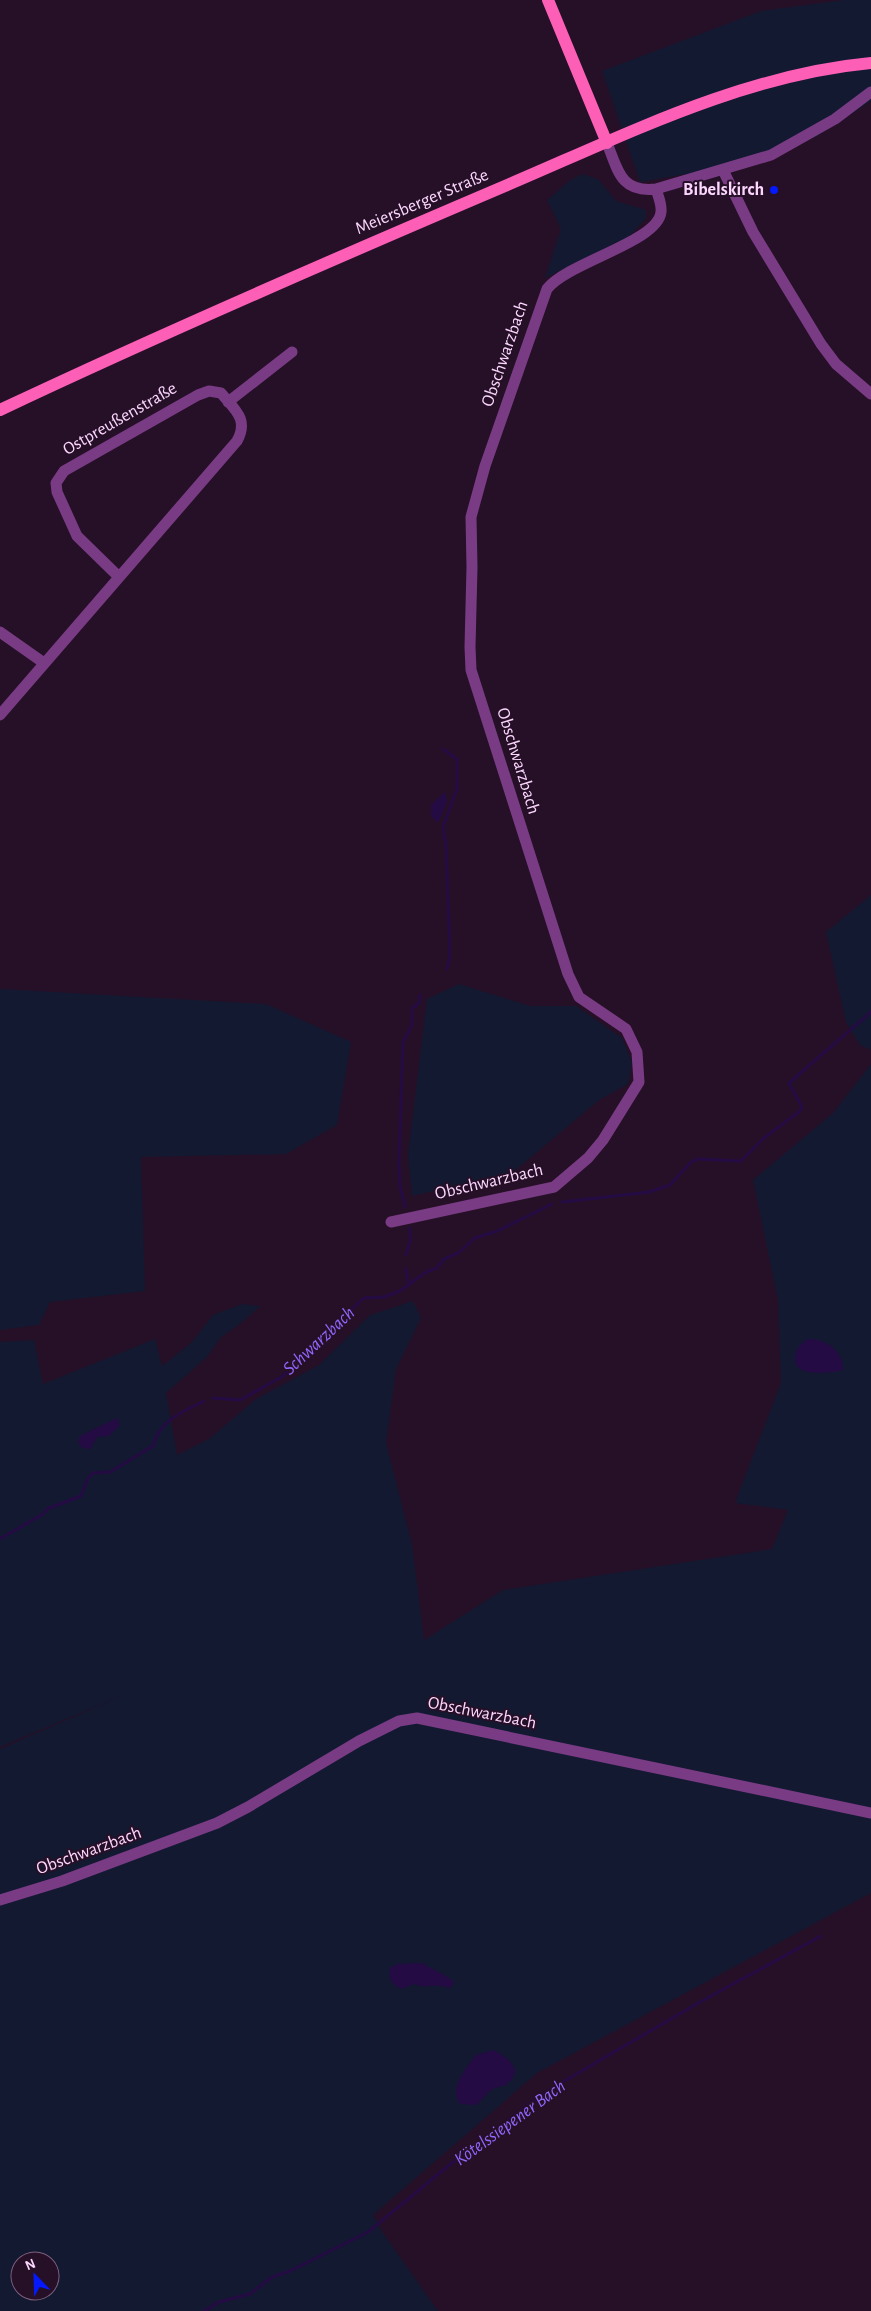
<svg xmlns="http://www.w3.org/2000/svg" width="871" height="2311" viewBox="0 0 871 2311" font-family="'Alegreya Sans',sans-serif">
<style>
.green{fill:#131931;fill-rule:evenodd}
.water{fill:#250b44}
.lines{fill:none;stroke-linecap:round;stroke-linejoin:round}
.stream{stroke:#250b44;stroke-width:3}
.minor{stroke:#7a3b85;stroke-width:11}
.major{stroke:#fd5fb7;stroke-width:12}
.poi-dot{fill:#0519fc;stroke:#261027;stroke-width:2}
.labels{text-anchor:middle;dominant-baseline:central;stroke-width:4;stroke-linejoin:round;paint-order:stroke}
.poi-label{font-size:18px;font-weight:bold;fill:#fcd6fe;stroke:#261027;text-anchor:end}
.street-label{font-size:18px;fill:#fcd6fe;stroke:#261027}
.water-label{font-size:19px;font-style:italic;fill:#9066fd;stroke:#261027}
</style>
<rect width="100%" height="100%" fill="#261027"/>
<!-- green -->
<path class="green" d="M844 0H871V101L816 137 704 171 640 182 602 71 761 11Z
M582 174 598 179 616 201 646 210V218L630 236 545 278 561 229 547 200 569 181Z
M871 895V1050L860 1045 846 1022 826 932Z
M459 984 530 1006H576L622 1038 632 1062 628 1084 599 1100 512 1173 412 1196 408 1155 427 999Z
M0 989 266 1004 351 1042 337 1125 286 1154 141 1157 145 1291 50 1302 39 1325 0 1330Z
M871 1064V1893L537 2073 373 2215 383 2233 438 2311H0V1749L133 1691 0 1747V1342L34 1340 43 1384 155 1339 162 1366 192 1342 213 1315 242 1304 261 1306 237 1326 221 1337 207 1357 166 1393 177 1455 209 1439 256 1399 319 1365 370 1315 413 1301 421 1318 396 1369 386 1443 412 1544 424 1640 503 1590 772 1549 788 1510 735 1503 781 1383 778 1300 753 1180 833 1113ZM20 2261H50V2291H20Z"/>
<!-- water -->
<path class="water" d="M445 792 447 801 438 823 431 816V805Z
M807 1339C825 1338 844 1351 843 1370 831 1373 793 1378 795 1358 795 1349 801 1344 807 1339Z
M117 1418 120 1425 109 1436 97 1437 90 1449 82 1448 78 1442 80 1436Z
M422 1963C431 1969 447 1975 454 1982L452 1986 449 1988C436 1983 426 1989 414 1984L401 1989C391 1983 388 1979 390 1968L397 1964Z
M493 2050C504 2055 525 2068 509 2082 505 2087 497 2086 491 2090 486 2094 482 2100 477 2105L460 2104C448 2089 466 2068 476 2055Z"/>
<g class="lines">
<!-- stream -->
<path class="stream" d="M443 749 457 759V789L443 827 446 845 450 955 447 969
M562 1202 649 1192 670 1185 690 1163 697 1159 741 1161 764 1138 800 1111 802 1107 789 1083 871 1012
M405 1207 400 1186 399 1163 403 1042 412 1025V1008L419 1003 420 995
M406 1255 411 1238 409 1228
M406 1269 409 1285
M213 1398 240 1400 283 1376 294 1364 314 1350 319 1338 364 1298 384 1297 400 1291 426 1272 437 1268 444 1259 458 1253 475 1238 497 1231 552 1204
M0 1539 43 1514 47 1509 81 1496 88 1478 93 1473 110 1472 153 1446C159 1421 182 1412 204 1401
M204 2311 219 2302 250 2294 272 2277 290 2271 368 2232 453 2162 542 2094 700 2002 821 1936"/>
<!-- minor -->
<path class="minor" d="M607 143C618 171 621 193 656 189L771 155 835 119 871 92
M723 170 753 232 821 344 836 364 871 394
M228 402 292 352
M0 632 44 663
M0 715 237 441C249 419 235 410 221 393L209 391 198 395 64 471 56 483 57 492 77 536 119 577
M391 1222 554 1187 588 1158 603 1140 639 1082 637 1052 626 1029 579 997 568 974 471 670 470 647 472 567 471 517 485 466 547 289C568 262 658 242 661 212 662 204 658 196 656 189
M0 1900 62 1881 217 1823 248 1807 359 1741 399 1721 417 1718 871 1813"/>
<!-- major -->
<path class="major" d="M548 0 607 143
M0 410C167 331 336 258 505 186 623 136 742 75 871 63"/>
</g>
<!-- markers -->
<circle class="poi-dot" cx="774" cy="190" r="5"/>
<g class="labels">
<!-- poi labels -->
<g class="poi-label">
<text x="764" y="190">Bibelskirch</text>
</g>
<!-- street labels -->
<g class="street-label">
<text transform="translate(422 202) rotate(-23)">Meiersberger Straße</text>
<text transform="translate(505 354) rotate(-71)">Obschwarzbach</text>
<text transform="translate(120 419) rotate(-30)">Ostpreußenstraße</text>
<text transform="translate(518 761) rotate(73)">Obschwarzbach</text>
<text transform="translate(489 1182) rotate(-13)">Obschwarzbach</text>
<text transform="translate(482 1713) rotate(11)">Obschwarzbach</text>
<text transform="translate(89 1851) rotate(-20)">Obschwarzbach</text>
</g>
<!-- water labels -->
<g class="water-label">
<text transform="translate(319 1341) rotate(-43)">Schwarzbach</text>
<text transform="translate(510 2123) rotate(-36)">Kötelssiepener Bach</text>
</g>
</g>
<!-- north arrow -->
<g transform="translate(35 2276) rotate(337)"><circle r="24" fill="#261027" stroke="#7c5f7d"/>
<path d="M0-4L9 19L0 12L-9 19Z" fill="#0519fc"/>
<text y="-8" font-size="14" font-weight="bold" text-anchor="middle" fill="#fcd6fe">N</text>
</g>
</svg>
